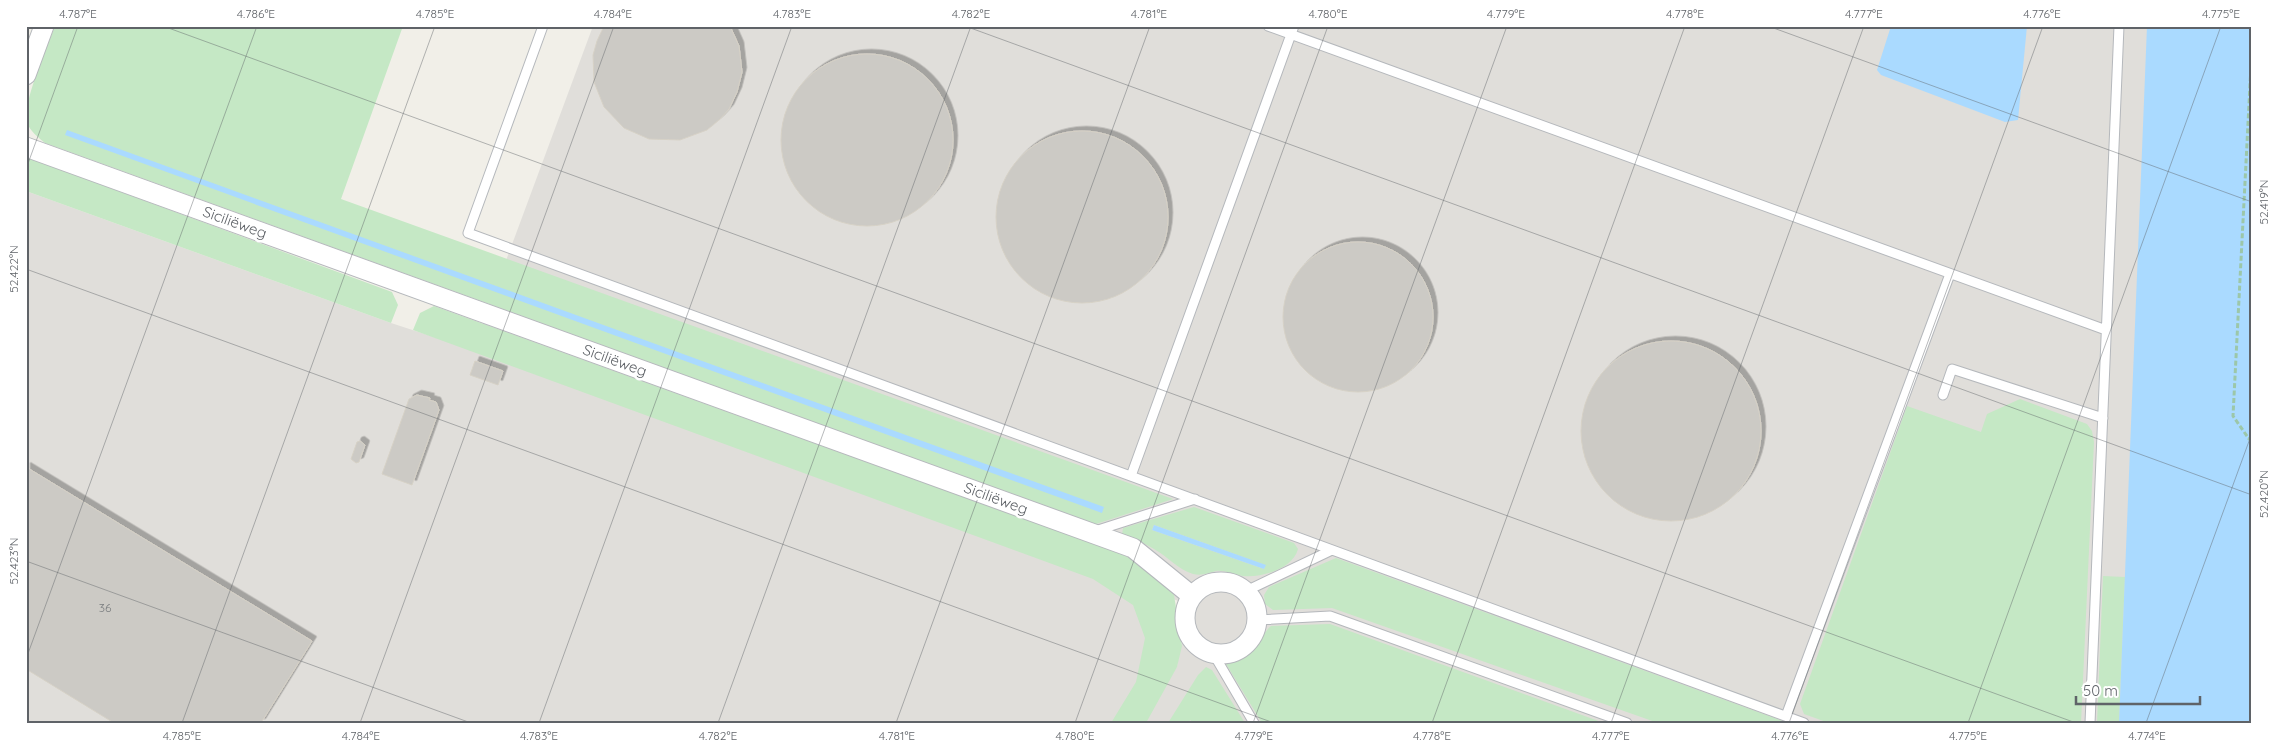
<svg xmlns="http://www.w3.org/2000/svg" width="2278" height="749" viewBox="0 0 2278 749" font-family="Quicksand,sans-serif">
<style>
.industrial{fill:#e0deda}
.green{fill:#c5e8c5;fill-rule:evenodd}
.water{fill:#aadaff}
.building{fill:#cccac5;stroke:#d6d1c6;filter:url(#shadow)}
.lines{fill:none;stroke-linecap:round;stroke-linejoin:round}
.lane-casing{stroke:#b5b8bc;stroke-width:11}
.street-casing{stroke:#b5b8bc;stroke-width:21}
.path{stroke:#9cc7a9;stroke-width:3;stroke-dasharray:5 2.5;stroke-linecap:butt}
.lane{stroke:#fff;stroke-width:9}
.street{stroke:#fff;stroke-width:19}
.ticks{fill:none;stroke:#5f6368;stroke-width:1;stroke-opacity:0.45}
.labels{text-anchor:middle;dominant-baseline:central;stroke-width:5;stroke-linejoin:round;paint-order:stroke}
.number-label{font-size:12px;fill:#7a7d7f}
.street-label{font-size:15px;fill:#5f6368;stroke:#fff}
.neatline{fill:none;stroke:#5f6368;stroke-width:2}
.ticks-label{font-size:12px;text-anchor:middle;fill:#5f6368}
</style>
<defs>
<filter id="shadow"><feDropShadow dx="4.5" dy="-4.5" stdDeviation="0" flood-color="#0004"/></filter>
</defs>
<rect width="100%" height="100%" fill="#f1efe8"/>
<!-- industrial -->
<path class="industrial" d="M593 26H2170L2148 723H1144L1177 666 1189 605 478 336Z
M26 191 391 323 511 362 1119 587 1149 623 1133 723H26Z"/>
<!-- green -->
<path class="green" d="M55 26H403L341 199 1173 499 1096 524 45 143C39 138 30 131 27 123 21 106 48 45 55 26Z
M26 157 392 292 398 305 391 323 26 191Z
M434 306 1121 554 1140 563 1157 577 1174 595 1182 646 1177 667 1146 723H1111L1136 682 1145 638 1133 605 1093 579 413 330 420 313Z
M2020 399 2087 424 2092 431 2094 442 2081 723H1829L1804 714 1800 704 1907 406 1981 432 1987 414Z
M1194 507 1294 543 1298 549C1293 569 1261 578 1243 576 1234 575 1226 570 1216 571 1208 573 1202 576 1193 574 1179 570 1167 556 1154 549 1144 543 1133 539 1122 535L1123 528ZM1154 525 1265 565 1264 569 1152 530Z
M1336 558 1788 723H1658L1332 608 1273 610 1265 604 1264 595 1269 587Z
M2103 576 2125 577 2119 723H2097Z
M1330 624 1604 723H1262L1226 664C1239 660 1252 655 1260 642 1264 635 1265 631 1271 626Z
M1206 667 1212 670 1245 723H1194L1190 720 1189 723H1168L1198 675Z"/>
<!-- water -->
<path class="water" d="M1891 26H2027L2018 120 2005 122 1881 75 1877 70Z
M2147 26H2252V723H2119Z
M67 130 1104 507 1102 513 65 135Z
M1154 525 1266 565 1264 569 1152 530Z"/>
<!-- building -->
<path class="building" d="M604 26H730L739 46 742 72 737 92 729 109 720 119 707 130 680 140 649 139 624 128 604 107 594 82 593 55 597 41Z
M781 140a86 86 0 1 1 172 0a86 86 0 1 1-172 0Z
M996 217a86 86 0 1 1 172 0a86 86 0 1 1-172 0Z
M1283 317a75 75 0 1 1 150 0a75 75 0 1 1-150 0Z
M1581 431a90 90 0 1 1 180 0a90 90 0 1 1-180 0Z
M475 361 503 371 498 385 470 375Z
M417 395 430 398 429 400 436 402 439 410 412 485 382 474 409 399Z
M360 441 365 445 359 462 356 463 351 459 357 442Z
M26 467 312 641 261 723H114L26 669Z"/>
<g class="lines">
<defs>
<path id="lane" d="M543 26 468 233 1804 723
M1268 26 2106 330
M1943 395 1952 369 2103 418
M1131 476 1294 26
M1095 531 1195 499
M1246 591 1332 550
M1258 620 1330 616 1627 723
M1213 653 1254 723
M1786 716 1950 274
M2090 723 2119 26"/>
<path id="street" d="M26 75 44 26
M26 147 1133 548 1192 596
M1185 618a36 36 0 1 1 72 0a36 36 0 1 1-72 0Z"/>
</defs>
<!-- lane casing -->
<use href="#lane" class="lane-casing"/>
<!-- street casing -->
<use href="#street" class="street-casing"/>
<!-- path -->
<path class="path" d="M2252 46 2233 416 2249 439 2252 435"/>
<!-- lane -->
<use href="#lane" class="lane"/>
<!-- street -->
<use href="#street" class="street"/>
</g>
<!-- ticks -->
<path class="ticks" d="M163 26 2076 723M965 26 2252 495M1768 26 2252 202M26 169 78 26M26 269 1274 723M26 561 471 723M26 659 257 26M182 723 435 26M360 723 614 26M539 723 792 26M718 723 971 26M896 723 1150 26M1075 723 1328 26M1253 723 1507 26M1432 723 1685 26M1611 723 1864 26M1789 723 2043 26M1968 723 2221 26M2146 723 2252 433"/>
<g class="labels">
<!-- number labels -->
<g class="number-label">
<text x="105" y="607">36</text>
</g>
<!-- street labels -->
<g class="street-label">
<text transform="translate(235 222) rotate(20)">Siciliëweg</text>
<text transform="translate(615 360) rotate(20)">Siciliëweg</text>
<text transform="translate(996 498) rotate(20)">Siciliëweg</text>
</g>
</g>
<!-- border -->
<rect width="2278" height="749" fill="none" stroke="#ffffff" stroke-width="55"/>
<!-- scale -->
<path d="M2076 696v8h124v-8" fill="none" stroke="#5f6368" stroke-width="2.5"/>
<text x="2083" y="696" font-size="15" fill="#5f6368" stroke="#ffffff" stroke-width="4" paint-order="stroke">50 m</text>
<rect x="28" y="28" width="2222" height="694" class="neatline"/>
<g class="ticks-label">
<text x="78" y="18">4.787°E</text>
<text x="256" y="18">4.786°E</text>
<text x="435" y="18">4.785°E</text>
<text x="613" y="18">4.784°E</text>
<text x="792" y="18">4.783°E</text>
<text x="971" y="18">4.782°E</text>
<text x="1149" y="18">4.781°E</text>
<text x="1328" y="18">4.780°E</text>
<text x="1506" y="18">4.779°E</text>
<text x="1685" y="18">4.778°E</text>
<text x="1864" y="18">4.777°E</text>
<text x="2042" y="18">4.776°E</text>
<text x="2221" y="18">4.775°E</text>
<text transform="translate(2264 202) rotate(-90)" y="4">52.419°N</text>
<text transform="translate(14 269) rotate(-90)" y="4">52.422°N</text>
<text transform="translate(2264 494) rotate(-90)" y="4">52.420°N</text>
<text transform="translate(14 561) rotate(-90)" y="4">52.423°N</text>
<text x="182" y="740">4.785°E</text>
<text x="361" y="740">4.784°E</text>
<text x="539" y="740">4.783°E</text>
<text x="718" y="740">4.782°E</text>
<text x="897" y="740">4.781°E</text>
<text x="1075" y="740">4.780°E</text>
<text x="1254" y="740">4.779°E</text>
<text x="1432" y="740">4.778°E</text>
<text x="1611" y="740">4.777°E</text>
<text x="1790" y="740">4.776°E</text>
<text x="1968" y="740">4.775°E</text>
<text x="2147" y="740">4.774°E</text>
</g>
</svg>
